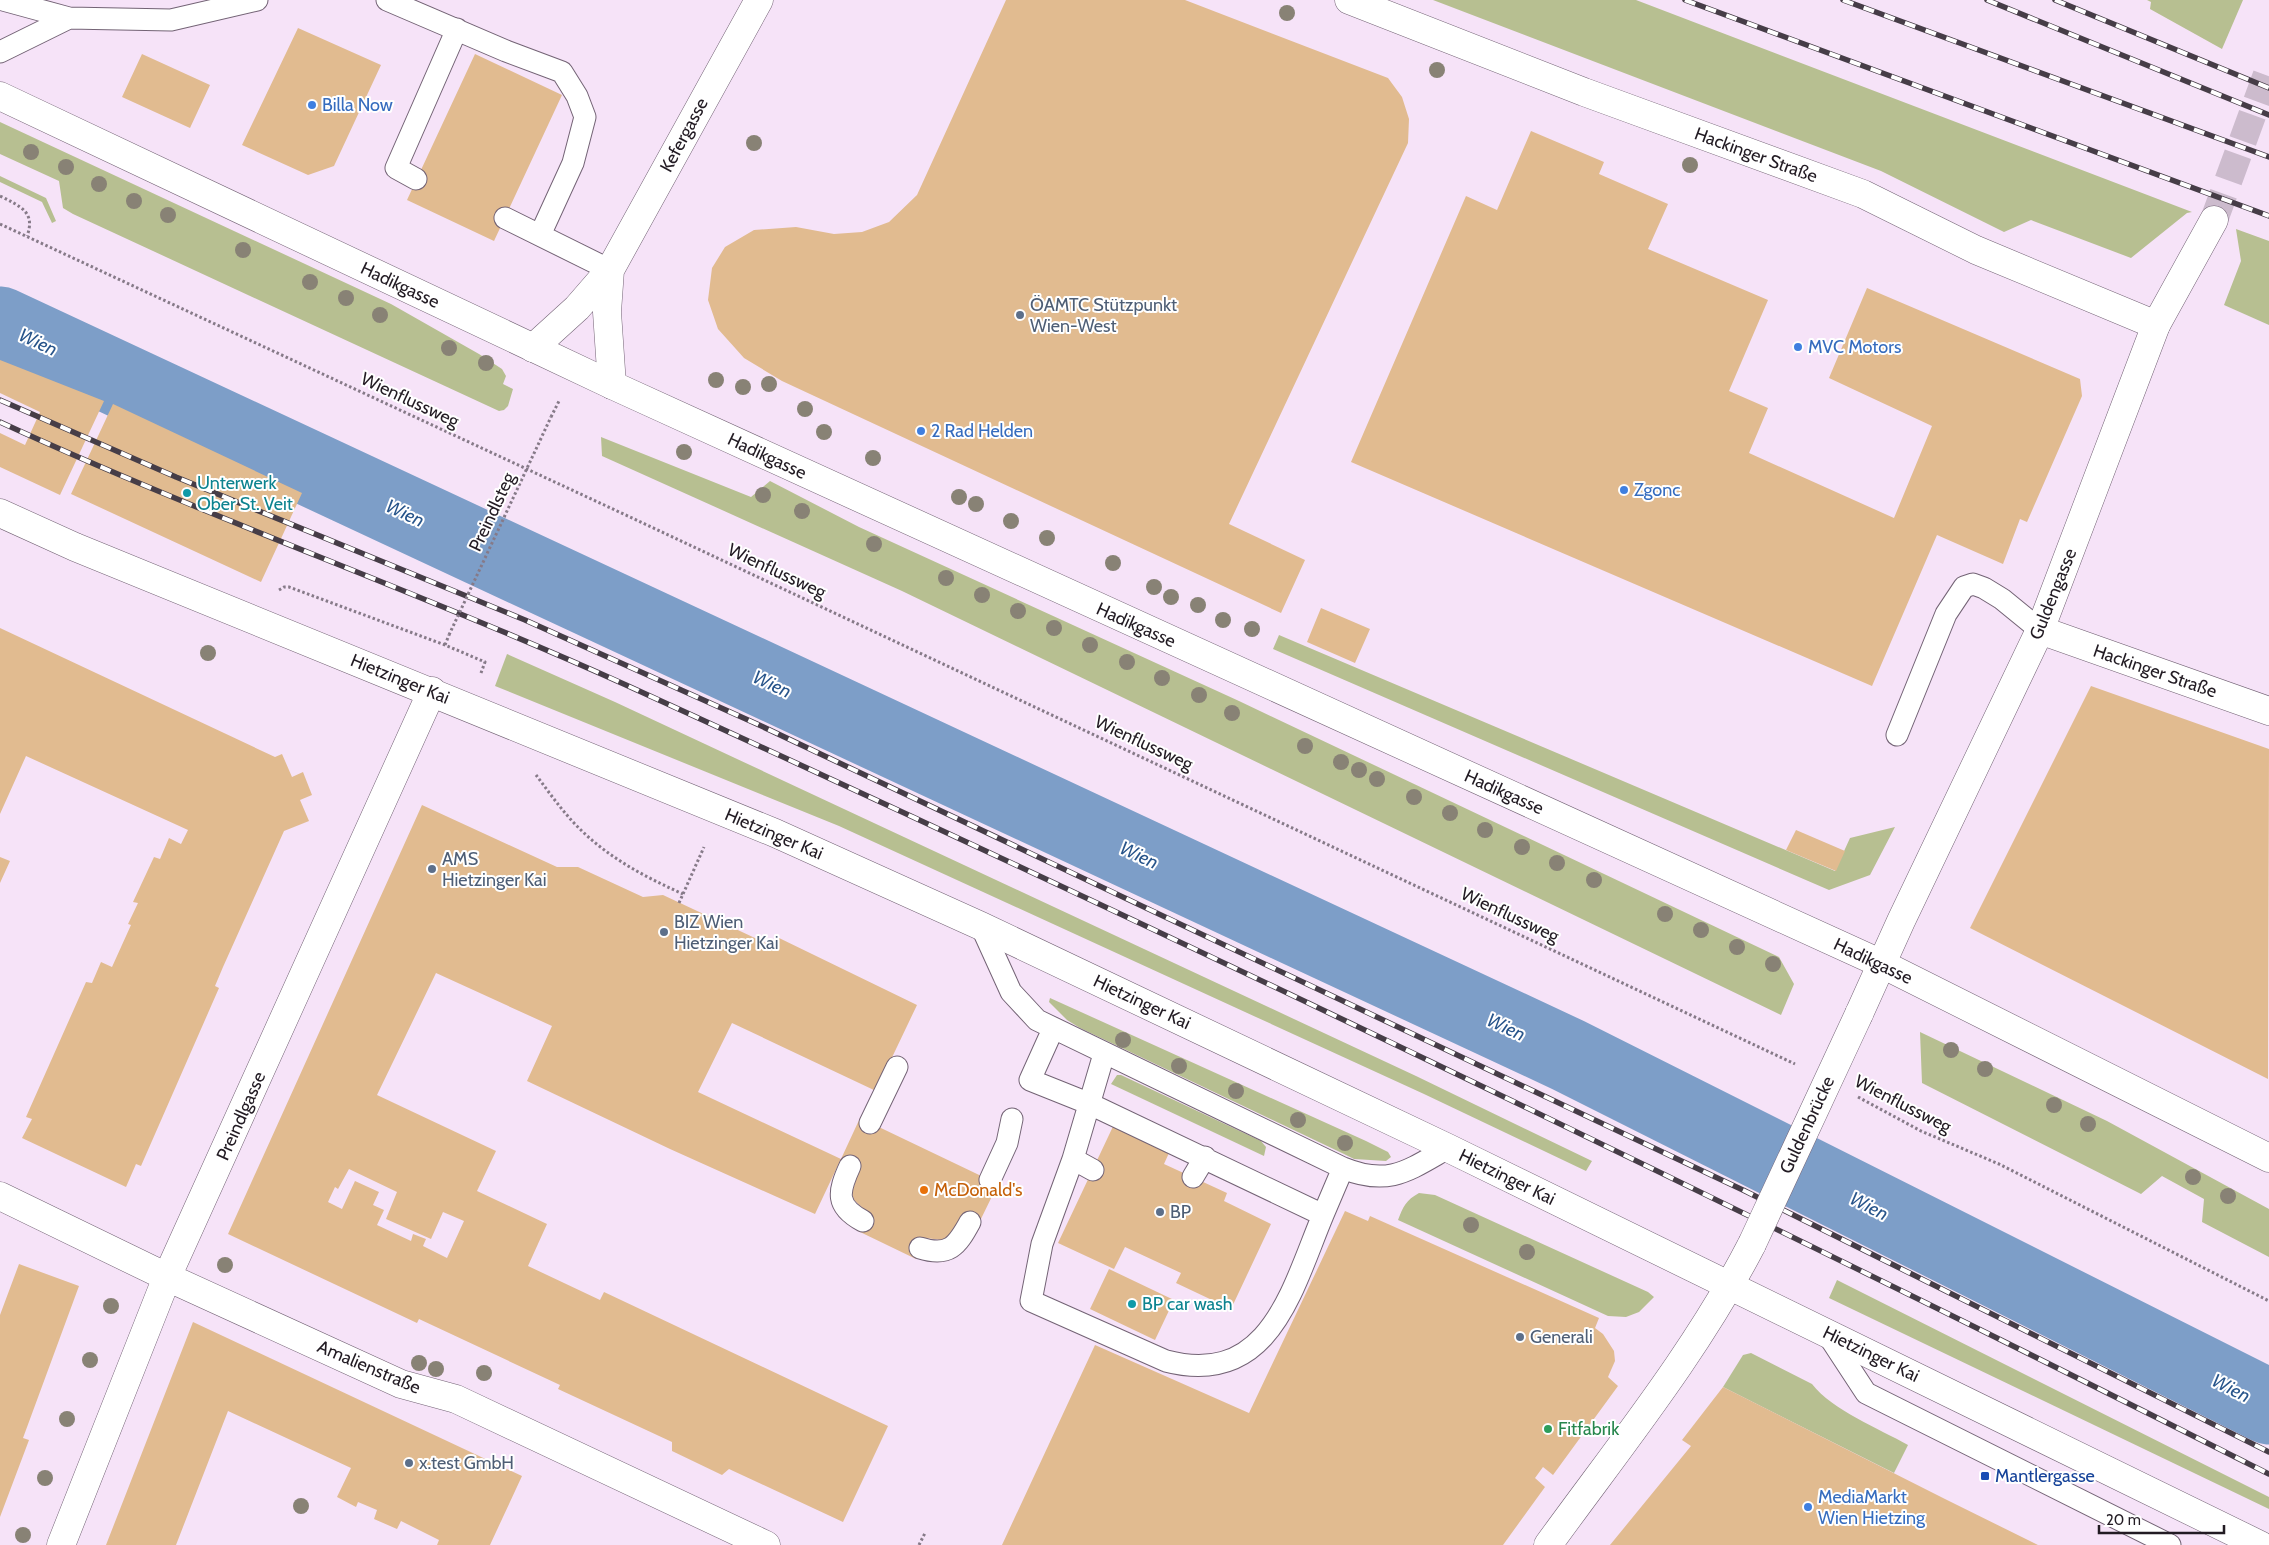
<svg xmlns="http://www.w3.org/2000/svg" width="2269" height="1545" viewBox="0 0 2269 1545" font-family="Cabin,sans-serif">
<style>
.green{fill:#b7bf91}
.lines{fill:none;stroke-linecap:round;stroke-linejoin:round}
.river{stroke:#7d9ec8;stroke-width:75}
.building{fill:#e1bb90;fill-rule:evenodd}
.tertiary-tunnel{stroke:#ccbbcd;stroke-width:28;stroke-dasharray:28 14;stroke-linecap:butt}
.service-casing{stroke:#736375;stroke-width:23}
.minor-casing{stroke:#736375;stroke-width:29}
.tertiary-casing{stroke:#736375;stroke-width:29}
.primary-casing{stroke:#736375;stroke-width:29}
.path{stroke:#867a88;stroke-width:3;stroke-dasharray:2.5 2.5;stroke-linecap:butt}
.service{stroke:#fff;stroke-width:21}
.minor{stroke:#fff;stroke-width:28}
.tertiary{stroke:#fff;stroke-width:28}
.primary{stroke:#fff;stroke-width:28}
.rail-casing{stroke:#463d47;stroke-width:5.5}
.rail{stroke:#fff;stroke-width:4;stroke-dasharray:11;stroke-linecap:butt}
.tertiary-bridge-casing{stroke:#736375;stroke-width:29;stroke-linecap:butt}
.path-bridge{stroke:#867a88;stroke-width:3;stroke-dasharray:2.5 2.5;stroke-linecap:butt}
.tertiary-bridge{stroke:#fff;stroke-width:28}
.tree{fill:#888275}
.shop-dot{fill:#3f7fe0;stroke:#fff;stroke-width:2}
.service-dot{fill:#5c6f8a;stroke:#fff;stroke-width:2}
.culture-dot{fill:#0f9aa8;stroke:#fff;stroke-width:2}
.food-dot{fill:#e8710a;stroke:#fff;stroke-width:2}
.leisure-dot{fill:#2e9e5b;stroke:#fff;stroke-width:2}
.transit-dot{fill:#1a4fb4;stroke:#fff;stroke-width:2}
.labels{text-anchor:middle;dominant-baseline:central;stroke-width:4;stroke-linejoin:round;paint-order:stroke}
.shop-label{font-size:18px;fill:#366cbe;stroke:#fff;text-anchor:start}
.street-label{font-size:18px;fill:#221b23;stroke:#fff}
.service-label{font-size:18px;fill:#4e5e75;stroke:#fff;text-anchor:start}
.culture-label{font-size:18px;fill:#0d838f;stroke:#fff;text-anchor:start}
.food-label{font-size:18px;fill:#c56008;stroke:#fff;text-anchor:start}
.leisure-label{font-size:18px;fill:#27864d;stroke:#fff;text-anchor:start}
.transit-label{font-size:18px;fill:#164399;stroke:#fff;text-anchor:start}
.water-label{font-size:19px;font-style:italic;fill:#28558b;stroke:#fff}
</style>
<rect width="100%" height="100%" fill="#f6e3f8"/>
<!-- green -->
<path class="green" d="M1433 0H1636L2192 212 2187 213 2131 258 2031 220 2004 232 1881 171Z
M2147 0H2243L2222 49 2150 9 2151 2Z
M0 122 391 304 479 354 502 369 506 376 503 384 513 389 508 406 504 410 499 411 73 214 63 208 59 181 0 154Z
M0 176 46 198 56 221 52 223 42 202 0 182Z
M2236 229 2269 241V325L2224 305 2241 261Z
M601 437 751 497 770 481 859 527 1239 701 1779 957 1794 984 1781 1015 902 591 602 456Z
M1279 635 1835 871 1850 838 1895 827 1870 875 1829 890 1273 649Z
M507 654 615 702 1416 1076 1592 1161 1586 1171 1424 1094 839 826 495 686Z
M1050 998 1366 1141 1388 1152 1391 1157 1386 1161 1354 1159 1344 1154 1080 1028 1067 1020 1049 1002Z
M1920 1032 2107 1121 2269 1209V1257L2202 1222 2204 1199 2162 1176 2141 1194 1922 1083Z
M1117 1075H1121L1261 1141 1266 1147 1264 1156 1111 1084Z
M1419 1193 1435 1195 1648 1292 1654 1297 1639 1312 1626 1317 1608 1316 1398 1220C1403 1207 1406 1200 1419 1193Z
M1837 1280 2269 1497V1509L1829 1298Z
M1751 1353 1812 1384C1832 1410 1880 1429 1908 1445L1894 1473 1723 1387 1743 1355Z"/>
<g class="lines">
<!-- river -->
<path class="river" d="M0 324 1568 1055 2269 1407"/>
</g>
<!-- building -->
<path class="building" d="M1006 0H1185L1388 78 1402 97 1409 119 1408 143 1229 524 1305 560 1281 613 782 381 744 358 718 329 708 300 712 268 725 247 754 230 796 227 834 234 862 232 889 222 917 195Z
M298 28 381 65 334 166 308 175 242 145Z
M142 54 210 85 190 128 122 97Z
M475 54 562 95 494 241 407 200Z
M1531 131 1604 162 1599 174 1668 204 1648 249 1768 300 1729 391 1768 408 1749 453 1894 518 1932 426 1829 378 1867 288 2080 379 2082 396 2027 522 2020 519 2003 564 1937 535 1872 686 1351 462 1466 196 1497 210Z
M0 360 104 401 60 495 0 467V433L25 445 40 412 0 393Z
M113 404 302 493 261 582 71 494Z
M1321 608 1370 629 1355 663 1307 642Z
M0 628 275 757 282 754 292 777 303 772 312 795 300 800 309 821 284 831 223 967 215 986 219 988 141 1166 136 1164 126 1187 22 1138 32 1119 26 1117 86 982 92 983 101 962 112 967 131 925 128 924 138 903 133 902 154 857 160 859 169 838 181 844 188 830 26 756 0 814Z
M2091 686 2269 749 2268 1079 1970 928Z
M422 805 557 867H578L643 897 663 895 772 946 777 937 917 1005 876 1091 732 1023 698 1092 841 1159 860 1118 998 1184 978 1225 961 1217 950 1236 942 1240 925 1238 916 1259 858 1231 867 1212 854 1200 852 1193 859 1170 840 1161 815 1214 670 1149 527 1081 552 1026 436 973 377 1095 496 1151 477 1191 547 1224 528 1266 600 1300 604 1292 888 1426 843 1522 729 1469 722 1475 672 1451V1442L558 1389 560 1385 419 1319 417 1323 228 1234ZM349 1169 397 1192 386 1219 431 1239 443 1212 464 1221 447 1258 423 1246 426 1239 413 1234 411 1241 377 1225 384 1210 373 1205 379 1192 355 1181 342 1209 328 1202 335 1187 338 1189Z
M1796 830 1845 851 1836 871 1786 850Z
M0 857 10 861 0 883Z
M1117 1118 1173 1144 1164 1164 1227 1193 1224 1201 1271 1224 1231 1309 1176 1283 1181 1273 1125 1247 1114 1269 1058 1243Z
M1345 1211 1368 1221 1370 1216 1599 1318 1595 1328 1603 1334 1614 1351 1615 1361 1608 1377 1618 1386 1553 1475 1543 1467 1535 1478 1545 1487 1503 1545H1002L1095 1345 1249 1413Z
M19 1264 79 1286 23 1438 29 1440 0 1517V1315Z
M1109 1269 1174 1300 1155 1340 1090 1309Z
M193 1322 522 1476 490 1545H437L439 1540 401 1521 397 1529 374 1519 377 1510 358 1502 356 1507 337 1497 351 1468 228 1411 176 1545H106Z
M1723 1387 1945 1499 2038 1545H1610L1691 1446 1682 1440Z"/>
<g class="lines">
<!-- tertiary-tunnel -->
<path class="tertiary-tunnel" d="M2214 220 2269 69"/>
<defs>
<path id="service" d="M3 0 69 18 171 20 257 0
M387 0 506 51 562 72 577 96 585 117 573 163 540 235
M0 52 69 18
M416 179 396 168 457 29
M505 218 610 270
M1897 735 1946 614 1964 587 1973 584 1984 588 2002 599 2040 630
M981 926 1011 992 1037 1020 1343 1168
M1053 1029 1030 1080 1090 1104 1323 1215 1343 1168C1389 1187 1409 1170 1448 1148
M870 1123 897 1067
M1073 1159 1042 1244 1031 1301 1166 1361C1270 1388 1292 1289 1323 1215
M850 1166C838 1192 835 1206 863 1221
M1093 1170 1073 1159 1104 1054
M1193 1177 1205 1157
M990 1180 1007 1143 1012 1119
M920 1248C949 1257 957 1246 970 1222
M1826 1332 1866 1393 2170 1545"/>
<path id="minor" d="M1349 0 1584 92 1863 194 1976 250 2156 325
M610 270 607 312 612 385
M533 348 577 308 610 270 759 0
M2040 630 2269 711
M0 1196 167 1277 401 1384 456 1399 766 1545
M61 1545 167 1277 432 691"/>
<path id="tertiary" d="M1859 1014 1901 921 2040 630 2156 325 2214 220
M1548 1545C1619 1447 1697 1351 1752 1244"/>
<path id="primary" d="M0 96 612 385 1882 964 2269 1158
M0 513 75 547 775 833 981 926 1448 1148 2260 1545"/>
</defs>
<!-- service casing -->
<use href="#service" class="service-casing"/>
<!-- minor casing -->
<use href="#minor" class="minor-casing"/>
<!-- tertiary casing -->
<use href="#tertiary" class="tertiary-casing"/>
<!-- primary casing -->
<use href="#primary" class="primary-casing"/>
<!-- path -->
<path class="path" d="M0 196C20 206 36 212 27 236
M0 224 630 517 1795 1064
M551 417 559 401
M279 590 284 587H289L445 645 485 662 481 673
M445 645 449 635
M536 775C548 791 560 808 574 823 605 856 643 876 683 894
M679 903 704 847
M1858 1097 1921 1131 1999 1164 2269 1301
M919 1545 925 1533"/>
<!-- service -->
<use href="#service" class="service"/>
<!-- minor -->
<use href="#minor" class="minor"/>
<!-- tertiary -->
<use href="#tertiary" class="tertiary"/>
<!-- primary -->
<use href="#primary" class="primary"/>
<defs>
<path id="rail" d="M1685 0 2269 216
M1843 0 2269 157
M1987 0 2269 115
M2055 0 2269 88
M0 400 176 477 525 620 757 724 1745 1191 2269 1452
M0 422C206 517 420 592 626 685 1179 937 1727 1201 2269 1474"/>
</defs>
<!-- rail casing -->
<use href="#rail" class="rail-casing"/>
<!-- rail -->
<use href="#rail" class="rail"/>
<defs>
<path id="tertiary-bridge" d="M1752 1244 1859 1014"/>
</defs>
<!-- tertiary-bridge casing -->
<use href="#tertiary-bridge" class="tertiary-bridge-casing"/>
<!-- path-bridge -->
<path class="path-bridge" d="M449 635 551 417"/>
<!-- tertiary-bridge -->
<use href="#tertiary-bridge" class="tertiary-bridge"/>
</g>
<!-- trees -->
<g class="tree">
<circle cx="1287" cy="13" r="8"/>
<circle cx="1437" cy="70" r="8"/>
<circle cx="754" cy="143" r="8"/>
<circle cx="31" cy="152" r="8"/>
<circle cx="1690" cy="165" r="8"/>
<circle cx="66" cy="167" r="8"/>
<circle cx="99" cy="184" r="8"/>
<circle cx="134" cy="201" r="8"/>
<circle cx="168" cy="215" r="8"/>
<circle cx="243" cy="250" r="8"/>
<circle cx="310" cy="282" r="8"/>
<circle cx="346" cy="298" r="8"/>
<circle cx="380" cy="315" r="8"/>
<circle cx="449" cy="348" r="8"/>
<circle cx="486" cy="363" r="8"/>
<circle cx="716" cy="380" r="8"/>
<circle cx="769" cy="384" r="8"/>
<circle cx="743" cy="387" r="8"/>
<circle cx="805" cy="409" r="8"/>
<circle cx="824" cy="432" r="8"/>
<circle cx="684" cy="452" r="8"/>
<circle cx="873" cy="458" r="8"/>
<circle cx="763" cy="495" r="8"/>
<circle cx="959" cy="497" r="8"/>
<circle cx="976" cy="504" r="8"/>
<circle cx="802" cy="511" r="8"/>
<circle cx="1011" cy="521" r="8"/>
<circle cx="1047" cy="538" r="8"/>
<circle cx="874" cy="544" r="8"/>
<circle cx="1113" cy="563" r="8"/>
<circle cx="946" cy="578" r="8"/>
<circle cx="1154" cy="587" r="8"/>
<circle cx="982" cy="595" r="8"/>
<circle cx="1171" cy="597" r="8"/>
<circle cx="1198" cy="605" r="8"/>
<circle cx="1018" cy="611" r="8"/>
<circle cx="1223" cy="620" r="8"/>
<circle cx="1054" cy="628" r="8"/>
<circle cx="1252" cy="629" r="8"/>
<circle cx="1090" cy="645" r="8"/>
<circle cx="208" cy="653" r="8"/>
<circle cx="1127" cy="662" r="8"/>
<circle cx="1162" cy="678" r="8"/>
<circle cx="1199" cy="695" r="8"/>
<circle cx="1232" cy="713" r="8"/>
<circle cx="1305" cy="746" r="8"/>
<circle cx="1341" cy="762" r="8"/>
<circle cx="1359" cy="770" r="8"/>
<circle cx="1377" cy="779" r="8"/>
<circle cx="1414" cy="797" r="8"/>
<circle cx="1450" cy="813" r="8"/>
<circle cx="1485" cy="830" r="8"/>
<circle cx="1522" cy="847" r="8"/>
<circle cx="1557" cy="863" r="8"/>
<circle cx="1594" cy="880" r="8"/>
<circle cx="1665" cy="914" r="8"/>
<circle cx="1701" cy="930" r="8"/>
<circle cx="1737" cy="947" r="8"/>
<circle cx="1773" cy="964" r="8"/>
<circle cx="1123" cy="1040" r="8"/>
<circle cx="1951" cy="1050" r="8"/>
<circle cx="1179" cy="1066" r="8"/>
<circle cx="1985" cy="1069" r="8"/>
<circle cx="1236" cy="1091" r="8"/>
<circle cx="2054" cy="1105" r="8"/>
<circle cx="1298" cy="1120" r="8"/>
<circle cx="2088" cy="1124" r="8"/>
<circle cx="1345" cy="1143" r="8"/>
<circle cx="2193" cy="1177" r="8"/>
<circle cx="2228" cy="1196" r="8"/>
<circle cx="1471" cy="1225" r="8"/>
<circle cx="1527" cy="1252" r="8"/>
<circle cx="225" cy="1265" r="8"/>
<circle cx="111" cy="1306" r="8"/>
<circle cx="90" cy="1360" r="8"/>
<circle cx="419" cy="1363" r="8"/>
<circle cx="436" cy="1369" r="8"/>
<circle cx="484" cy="1373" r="8"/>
<circle cx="67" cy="1419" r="8"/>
<circle cx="45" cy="1478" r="8"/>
<circle cx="301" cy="1506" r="8"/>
<circle cx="23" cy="1535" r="8"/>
</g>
<!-- markers -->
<g class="shop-dot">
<circle cx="312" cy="105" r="5"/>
<circle cx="1798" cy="347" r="5"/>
<circle cx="921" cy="431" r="5"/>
<circle cx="1624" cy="490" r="5"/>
<circle cx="1808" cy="1507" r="5"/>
</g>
<g class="service-dot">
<circle cx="1020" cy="315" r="5"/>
<circle cx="432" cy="869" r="5"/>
<circle cx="664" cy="932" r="5"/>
<circle cx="1160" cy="1212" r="5"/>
<circle cx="1520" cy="1337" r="5"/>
<circle cx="409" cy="1463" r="5"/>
</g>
<g class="culture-dot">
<circle cx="187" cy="493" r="5"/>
<circle cx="1132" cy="1304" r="5"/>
</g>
<circle class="food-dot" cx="924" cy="1190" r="5"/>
<circle class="leisure-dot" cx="1548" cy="1429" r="5"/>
<rect class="transit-dot" x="1980" y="1471" width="10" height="10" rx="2.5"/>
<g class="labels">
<!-- shop labels -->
<g class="shop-label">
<text x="322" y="105">Billa Now</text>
<text x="1808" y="347">MVC Motors</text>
<text x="931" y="431">2 Rad Helden</text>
<text x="1634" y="490">Zgonc</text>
<text x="1818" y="1497">MediaMarkt<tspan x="1818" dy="21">Wien Hietzing</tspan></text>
</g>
<!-- street labels -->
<g class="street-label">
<text transform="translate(684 135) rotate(-62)">Kefergasse</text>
<text transform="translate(1756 155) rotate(20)">Hackinger Straße</text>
<text transform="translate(400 285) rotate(25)">Hadikgasse</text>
<text transform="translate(410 400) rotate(25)">Wienflussweg</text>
<text transform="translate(767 456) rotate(25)">Hadikgasse</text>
<text transform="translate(492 512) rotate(-65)">Preindlsteg</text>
<text transform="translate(777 571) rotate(25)">Wienflussweg</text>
<text transform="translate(2053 594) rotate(-68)">Guldengasse</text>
<text transform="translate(1136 625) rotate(24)">Hadikgasse</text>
<text transform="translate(2155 671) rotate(19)">Hackinger Straße</text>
<text transform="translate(400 679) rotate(22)">Hietzinger Kai</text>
<text transform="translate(1144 743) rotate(25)">Wienflussweg</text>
<text transform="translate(1504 792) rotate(24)">Hadikgasse</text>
<text transform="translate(774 834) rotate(23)">Hietzinger Kai</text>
<text transform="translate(1510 915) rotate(25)">Wienflussweg</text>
<text transform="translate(1873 961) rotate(25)">Hadikgasse</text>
<text transform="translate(1142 1002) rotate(25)">Hietzinger Kai</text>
<text transform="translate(1903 1104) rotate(27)">Wienflussweg</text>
<text transform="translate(241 1116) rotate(-66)">Preindlgasse</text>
<text transform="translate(1807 1125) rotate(-65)">Guldenbrücke</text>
<text transform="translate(1507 1177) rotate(26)">Hietzinger Kai</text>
<text transform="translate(1871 1354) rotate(26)">Hietzinger Kai</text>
<text transform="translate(369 1367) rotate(23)">Amalienstraße</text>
</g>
<!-- service labels -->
<g class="service-label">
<text x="1030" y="305">ÖAMTC Stützpunkt<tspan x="1030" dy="21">Wien-West</tspan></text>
<text x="442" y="859">AMS<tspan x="442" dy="21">Hietzinger Kai</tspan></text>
<text x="674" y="922">BIZ Wien<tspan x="674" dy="21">Hietzinger Kai</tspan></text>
<text x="1170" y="1212">BP</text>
<text x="1530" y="1337">Generali</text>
<text x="419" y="1463">x.test GmbH</text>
</g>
<!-- culture labels -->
<g class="culture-label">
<text x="197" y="483">Unterwerk<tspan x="197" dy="21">Ober St. Veit</tspan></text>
<text x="1142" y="1304">BP car wash</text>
</g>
<!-- food labels -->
<g class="food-label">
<text x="934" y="1190">McDonald's</text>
</g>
<!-- leisure labels -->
<g class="leisure-label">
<text x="1558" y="1429">Fitfabrik</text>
</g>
<!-- transit labels -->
<g class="transit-label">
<text x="1995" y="1476">Mantlergasse</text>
</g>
<!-- water labels -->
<g class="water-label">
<text transform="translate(38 342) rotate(25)">Wien</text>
<text transform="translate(405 513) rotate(25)">Wien</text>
<text transform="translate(772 684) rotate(25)">Wien</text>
<text transform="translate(1139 855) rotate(25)">Wien</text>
<text transform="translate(1506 1027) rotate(25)">Wien</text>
<text transform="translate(1869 1206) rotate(27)">Wien</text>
<text transform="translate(2231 1388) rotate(27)">Wien</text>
</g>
</g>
<!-- scale -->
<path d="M2099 1525v8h125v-8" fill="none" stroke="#221b23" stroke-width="2.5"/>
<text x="2106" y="1525" font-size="15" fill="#221b23" stroke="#ffffff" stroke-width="4" paint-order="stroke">20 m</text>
</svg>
